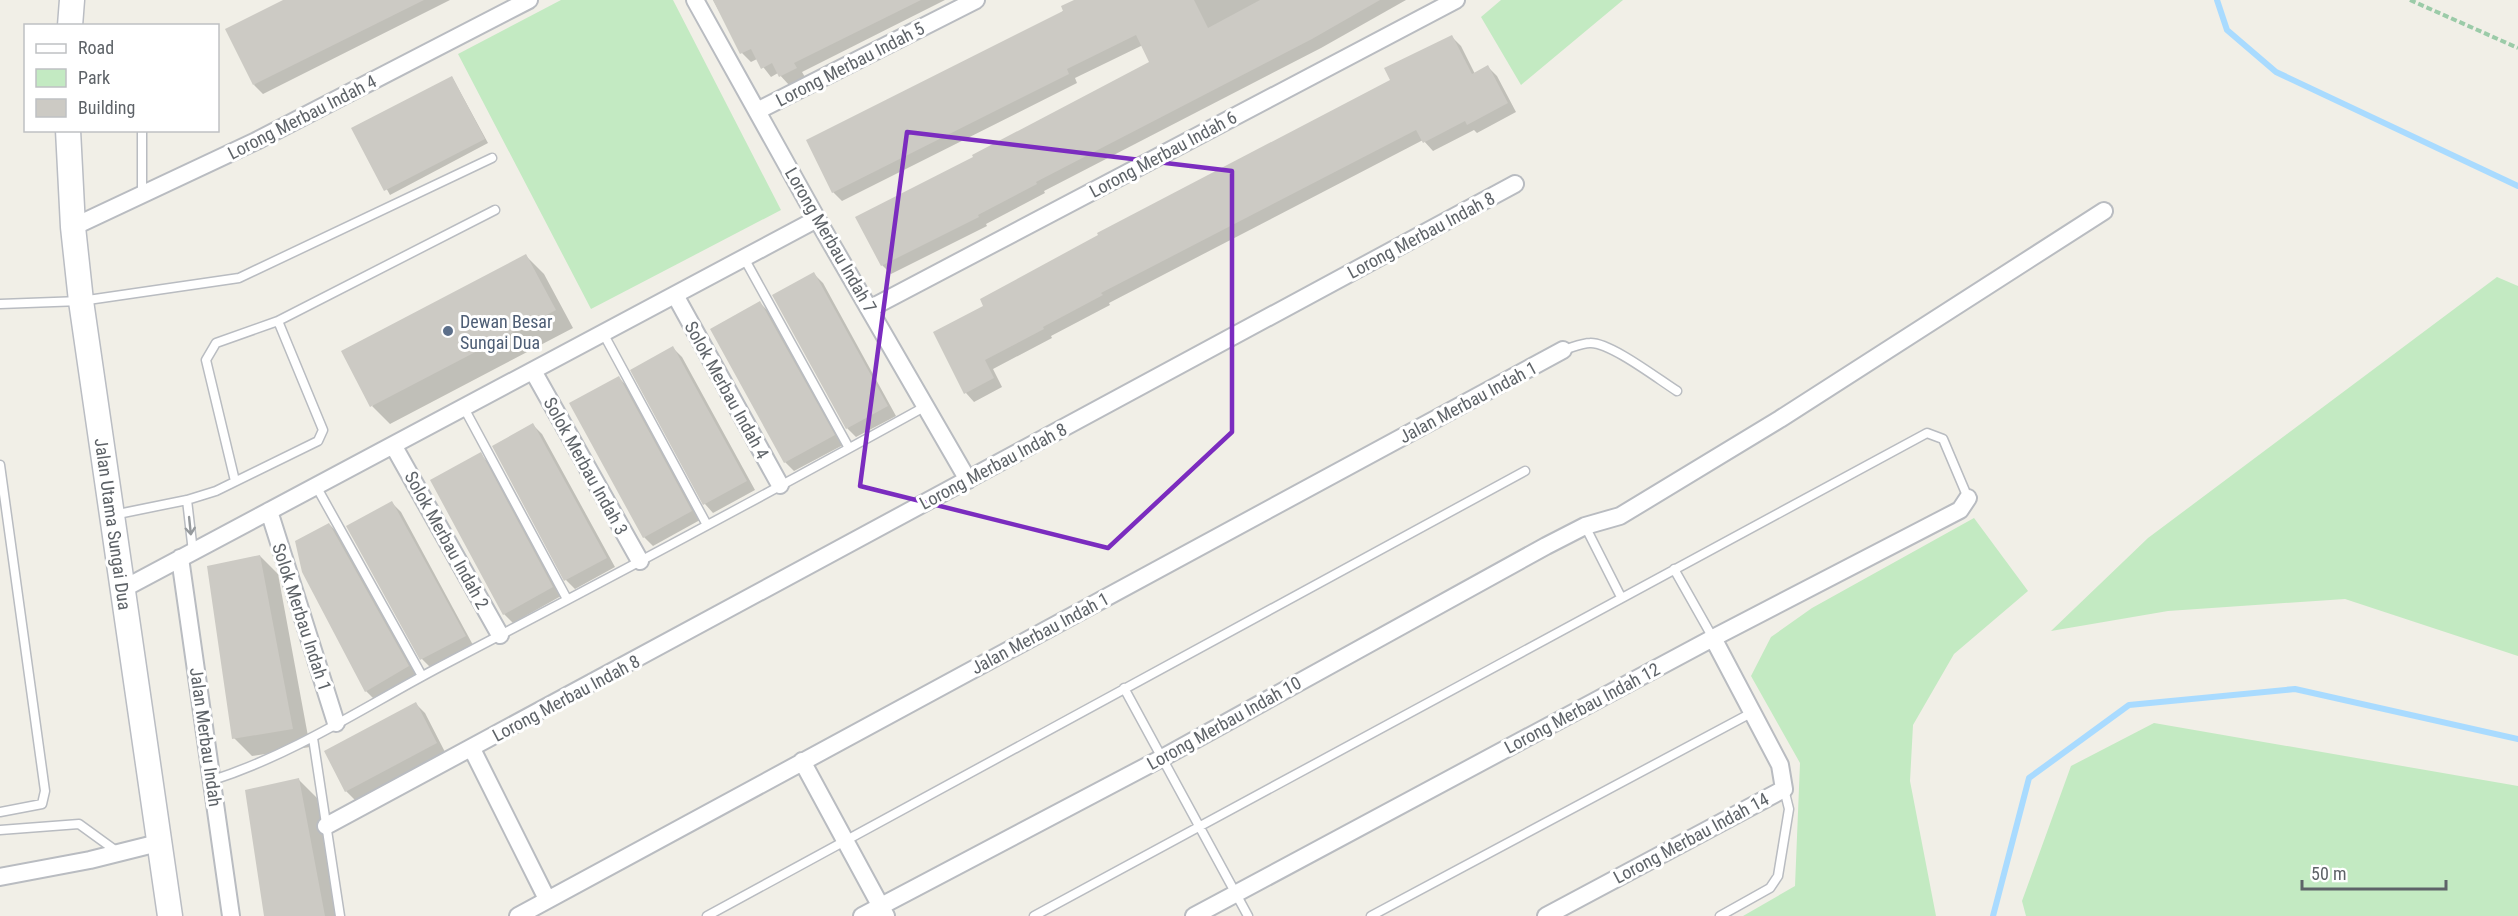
<svg xmlns="http://www.w3.org/2000/svg" width="2518" height="916" viewBox="0 0 2518 916" font-family="'Roboto Condensed',sans-serif">
<style>
.green{fill:#c3eac2}
.shadow{fill:#0003}
.lines{fill:none;stroke-linecap:round;stroke-linejoin:round}
.stream{stroke:#a9dbff;stroke-width:6}
.building{fill:#cccac4}
.service-casing{stroke:#b9bcc1;stroke-width:11}
.minor-casing{stroke:#b9bcc1;stroke-width:20}
.secondary-casing{stroke:#babdc3;stroke-width:27}
.path{stroke:#9bcba8;stroke-width:4;stroke-dasharray:6 3;stroke-linecap:butt}
.service{stroke:#fff;stroke-width:8}
.minor{stroke:#fff;stroke-width:16}
.secondary{stroke:#fff;stroke-width:24}
.oneway{stroke:#969a9d}
.marked{fill:none;stroke:#7b2cbf;stroke-width:4.5;stroke-linejoin:round}
.service-dot{fill:#5c6f8a;stroke:#fff;stroke-width:2}
.labels{text-anchor:middle;dominant-baseline:central;stroke-width:6;stroke-linejoin:round;paint-order:stroke}
.street-label{font-size:18px;fill:#5e6368;stroke:#fff}
.service-label{font-size:18px;fill:#4e5e75;stroke:#fff;text-anchor:start}
</style>
<rect width="100%" height="100%" fill="#f1efe7"/>
<!-- green -->
<path class="green" d="M561 0H673L781 210 591 309 458 54Z
M1501 0H1623L1521 85 1481 17Z
M2497 277 2518 286V656L2345 599 2168 611 2051 631 2148 538Z
M1974 518 2028 591 1954 654 1913 725 1910 781 1936 916H1743L1795 886 1800 763 1751 676 1771 637 1812 608Z
M2154 723 2518 786V916H2026L2022 901 2071 766Z"/>
<!-- shadow -->
<path class="shadow" d="M286 0H450L263 94 254 85Z
M713 0H945L802 72 805 77 789 85 778 73 771 77 757 59 751 62 742 53Z
M1077 0H1406L1321 48 1044 191 1045 193 986 224 987 226 891 274 882 265 975 158 1152 62 1143 45 1075 78 1077 83 842 201 833 192Z
M1452 37 1461 46 1475 74 1488 67 1497 76 1516 112 1477 133 1474 130 1433 151 1423 140 1109 303 1110 305 1051 336 1052 338 993 369 1002 387 974 402 966 393 985 307 1392 81Z
M452 77 488 143 390 195 353 128Z
M526 256 544 274 573 328 390 424 372 406Z
M814 274 823 283 896 416 856 437 847 428Z
M760 303 769 312 843 445 794 471 785 462Z
M673 348 682 357 755 490 713 513 705 504Z
M619 378 628 387 700 520 653 546 644 537Z
M533 425 542 434 615 567 575 589 566 580Z
M480 454 489 463 561 596 513 623 504 614Z
M392 503 401 512 473 645 431 668 422 659 348 527Z
M329 524 338 533 417 676 375 700 366 691Z
M260 556 278 574 310 747 252 756 234 738Z
M416 704 425 713 445 752 355 800 346 791Z
M299 780 317 798 339 916H266Z"/>
<g class="lines">
<!-- stream -->
<path class="stream" d="M2217 0 2227 30 2276 72 2518 186
M1993 916 2029 778 2129 705 2295 689 2518 739"/>
</g>
<!-- building -->
<path class="building" d="M283 0H424L253 85 225 29Z
M713 0H921L794 63 797 68 779 77 772 63 761 69 751 49 740 54Z
M1074 0H1194L1208 28 1260 0H1380L1312 39 1036 182 1037 184 978 215 979 217 881 266 855 217 973 157 972 155 1149 62 1136 35 1067 69 1069 74 832 193 806 140 1063 11 1061 6Z
M1452 35 1472 74 1488 65 1508 103 1467 125 1465 121 1423 143 1416 130 1101 293 1103 295 1043 327 1044 329 985 360 994 378 964 394 933 332 983 306 980 299 1098 235 1097 233 1390 80 1384 68Z
M452 76 485 139 384 191 351 128Z
M526 254 556 310 370 407 341 351Z
M814 272 888 406 846 429 772 295Z
M760 301 835 435 784 463 710 329Z
M673 346 747 481 703 505 630 370Z
M619 376 692 511 643 538 569 403Z
M533 423 607 558 564 581 492 446Z
M481 452 553 587 503 615 430 480Z
M392 501 466 636 420 660 346 526Z
M329 523 409 666 365 692 302 572 295 541Z
M260 555 293 729 232 739 207 566Z
M416 702 437 743 345 792 324 751Z
M299 778 325 916H264L245 790Z"/>
<g class="lines">
<defs>
<path id="service" d="M142 130V196
M744 258 849 448
M0 304 81 301 239 278 492 158
M603 333 707 525
M1563 350C1571 348 1582 343 1590 343 1610 342 1658 379 1677 391
M464 408 567 599
M0 465 45 791 42 804 0 812
M235 481 206 360 216 343 278 321
M316 486 422 676
M187 500 193 552
M113 515 187 500 216 491 318 441 323 430 278 321 495 210
M1585 526 1621 597
M1674 569 1713 638
M1124 688 1248 916
M313 738 340 916
M213 780C297 753 370 703 447 663 608 579 767 494 926 406
M0 830 79 824 119 853
M707 916 1525 471
M1034 916 1927 433 1943 439 1968 498
M1371 916 1753 712
M1720 916 1770 888 1778 876 1789 809 1784 789"/>
<path id="minor" d="M695 0 817 219 968 480
M757 111 976 0
M73 227 256 141 529 0
M675 295 780 485
M871 308 1456 0
M533 371 640 561
M393 445 500 635
M269 511 336 723
M180 558 231 916
M123 589 817 219
M472 749 547 899
M802 761 886 916
M326 826 1515 184
M0 877 90 860 158 843
M518 916 1563 350
M862 916 1162 758 1546 546 1585 526 1620 516 1780 419 2104 211
M1194 916 1713 638 1960 510 1968 498
M1546 916 1784 789 1780 765 1713 638"/>
<path id="secondary" d="M70 26 72 0
M68 130 73 227 81 301 170 916"/>
</defs>
<!-- service casing -->
<use href="#service" class="service-casing"/>
<!-- minor casing -->
<use href="#minor" class="minor-casing"/>
<!-- secondary casing -->
<use href="#secondary" class="secondary-casing"/>
<!-- path -->
<path class="path" d="M2410 0 2518 48"/>
<!-- service -->
<use href="#service" class="service"/>
<!-- minor -->
<use href="#minor" class="minor"/>
<!-- secondary -->
<use href="#secondary" class="secondary"/>
</g>
<!-- one-way arrows -->
<defs><path id="oneway-shaft" d="M-6 0H5M1.5-3L5.5 0L1.5 3" fill="none" stroke-width="1.6" stroke-linecap="round" stroke-linejoin="round" transform="scale(1.5)"/></defs>
<use class="oneway" href="#oneway-shaft" transform="translate(190 526) rotate(84)"/>
<!-- marked area -->
<path class="marked" d="M907 132 1232 171V432L1108 548 860 486Z"/>
<!-- markers -->
<circle class="service-dot" cx="448" cy="331" r="6"/>
<g class="labels">
<!-- street labels -->
<g class="street-label">
<text transform="translate(850 64) rotate(-27)">Lorong Merbau Indah 5</text>
<text transform="translate(302 117) rotate(-27)">Lorong Merbau Indah 4</text>
<text transform="translate(1163 154) rotate(-28)">Lorong Merbau Indah 6</text>
<text transform="translate(1421 235) rotate(-28)">Lorong Merbau Indah 8</text>
<text transform="translate(831 240) rotate(60)">Lorong Merbau Indah 7</text>
<text transform="translate(727 390) rotate(61)">Solok Merbau Indah 4</text>
<text transform="translate(1468 402) rotate(-28)">Jalan Merbau Indah 1</text>
<text transform="translate(586 466) rotate(61)">Solok Merbau Indah 3</text>
<text transform="translate(993 466) rotate(-28)">Lorong Merbau Indah 8</text>
<text transform="translate(113 524) rotate(82)">Jalan Utama Sungai Dua</text>
<text transform="translate(447 540) rotate(61)">Solok Merbau Indah 2</text>
<text transform="translate(302 617) rotate(72)">Solok Merbau Indah 1</text>
<text transform="translate(1040 633) rotate(-28)">Jalan Merbau Indah 1</text>
<text transform="translate(566 698) rotate(-28)">Lorong Merbau Indah 8</text>
<text transform="translate(1582 708) rotate(-28)">Lorong Merbau Indah 12</text>
<text transform="translate(1224 723) rotate(-29)">Lorong Merbau Indah 10</text>
<text transform="translate(206 737) rotate(82)">Jalan Merbau Indah</text>
<text transform="translate(1691 838) rotate(-28)">Lorong Merbau Indah 14</text>
</g>
<!-- service labels -->
<g class="service-label">
<text x="460" y="321">Dewan Besar<tspan x="460" dy="21">Sungai Dua</tspan></text>
</g>
</g>
<!-- legend -->
<rect x="24" y="24" width="195" height="108" fill="#ffffff" stroke="#bfc1c3" stroke-width="1.5"/>
<rect x="36" y="44" width="30" height="9" fill="#ffffff" stroke="#bfc1c3" stroke-width="1.5"/>
<text x="78" y="54" font-size="18" fill="#5e6368">Road</text>
<rect x="36" y="69" width="30" height="18" fill="#c3eac2" stroke="#bfc1c3" stroke-width="1.5"/>
<text x="78" y="84" font-size="18" fill="#5e6368">Park</text>
<rect x="36" y="99" width="30" height="18" fill="#cccac4" stroke="#bfc1c3" stroke-width="1.5"/>
<text x="78" y="114" font-size="18" fill="#5e6368">Building</text>
<!-- scale -->
<path d="M2302 880v9h144v-9" fill="none" stroke="#5e6368" stroke-width="3"/>
<text x="2311" y="880" font-size="18" fill="#5e6368" stroke="#ffffff" stroke-width="4.5" paint-order="stroke">50 m</text>
</svg>
